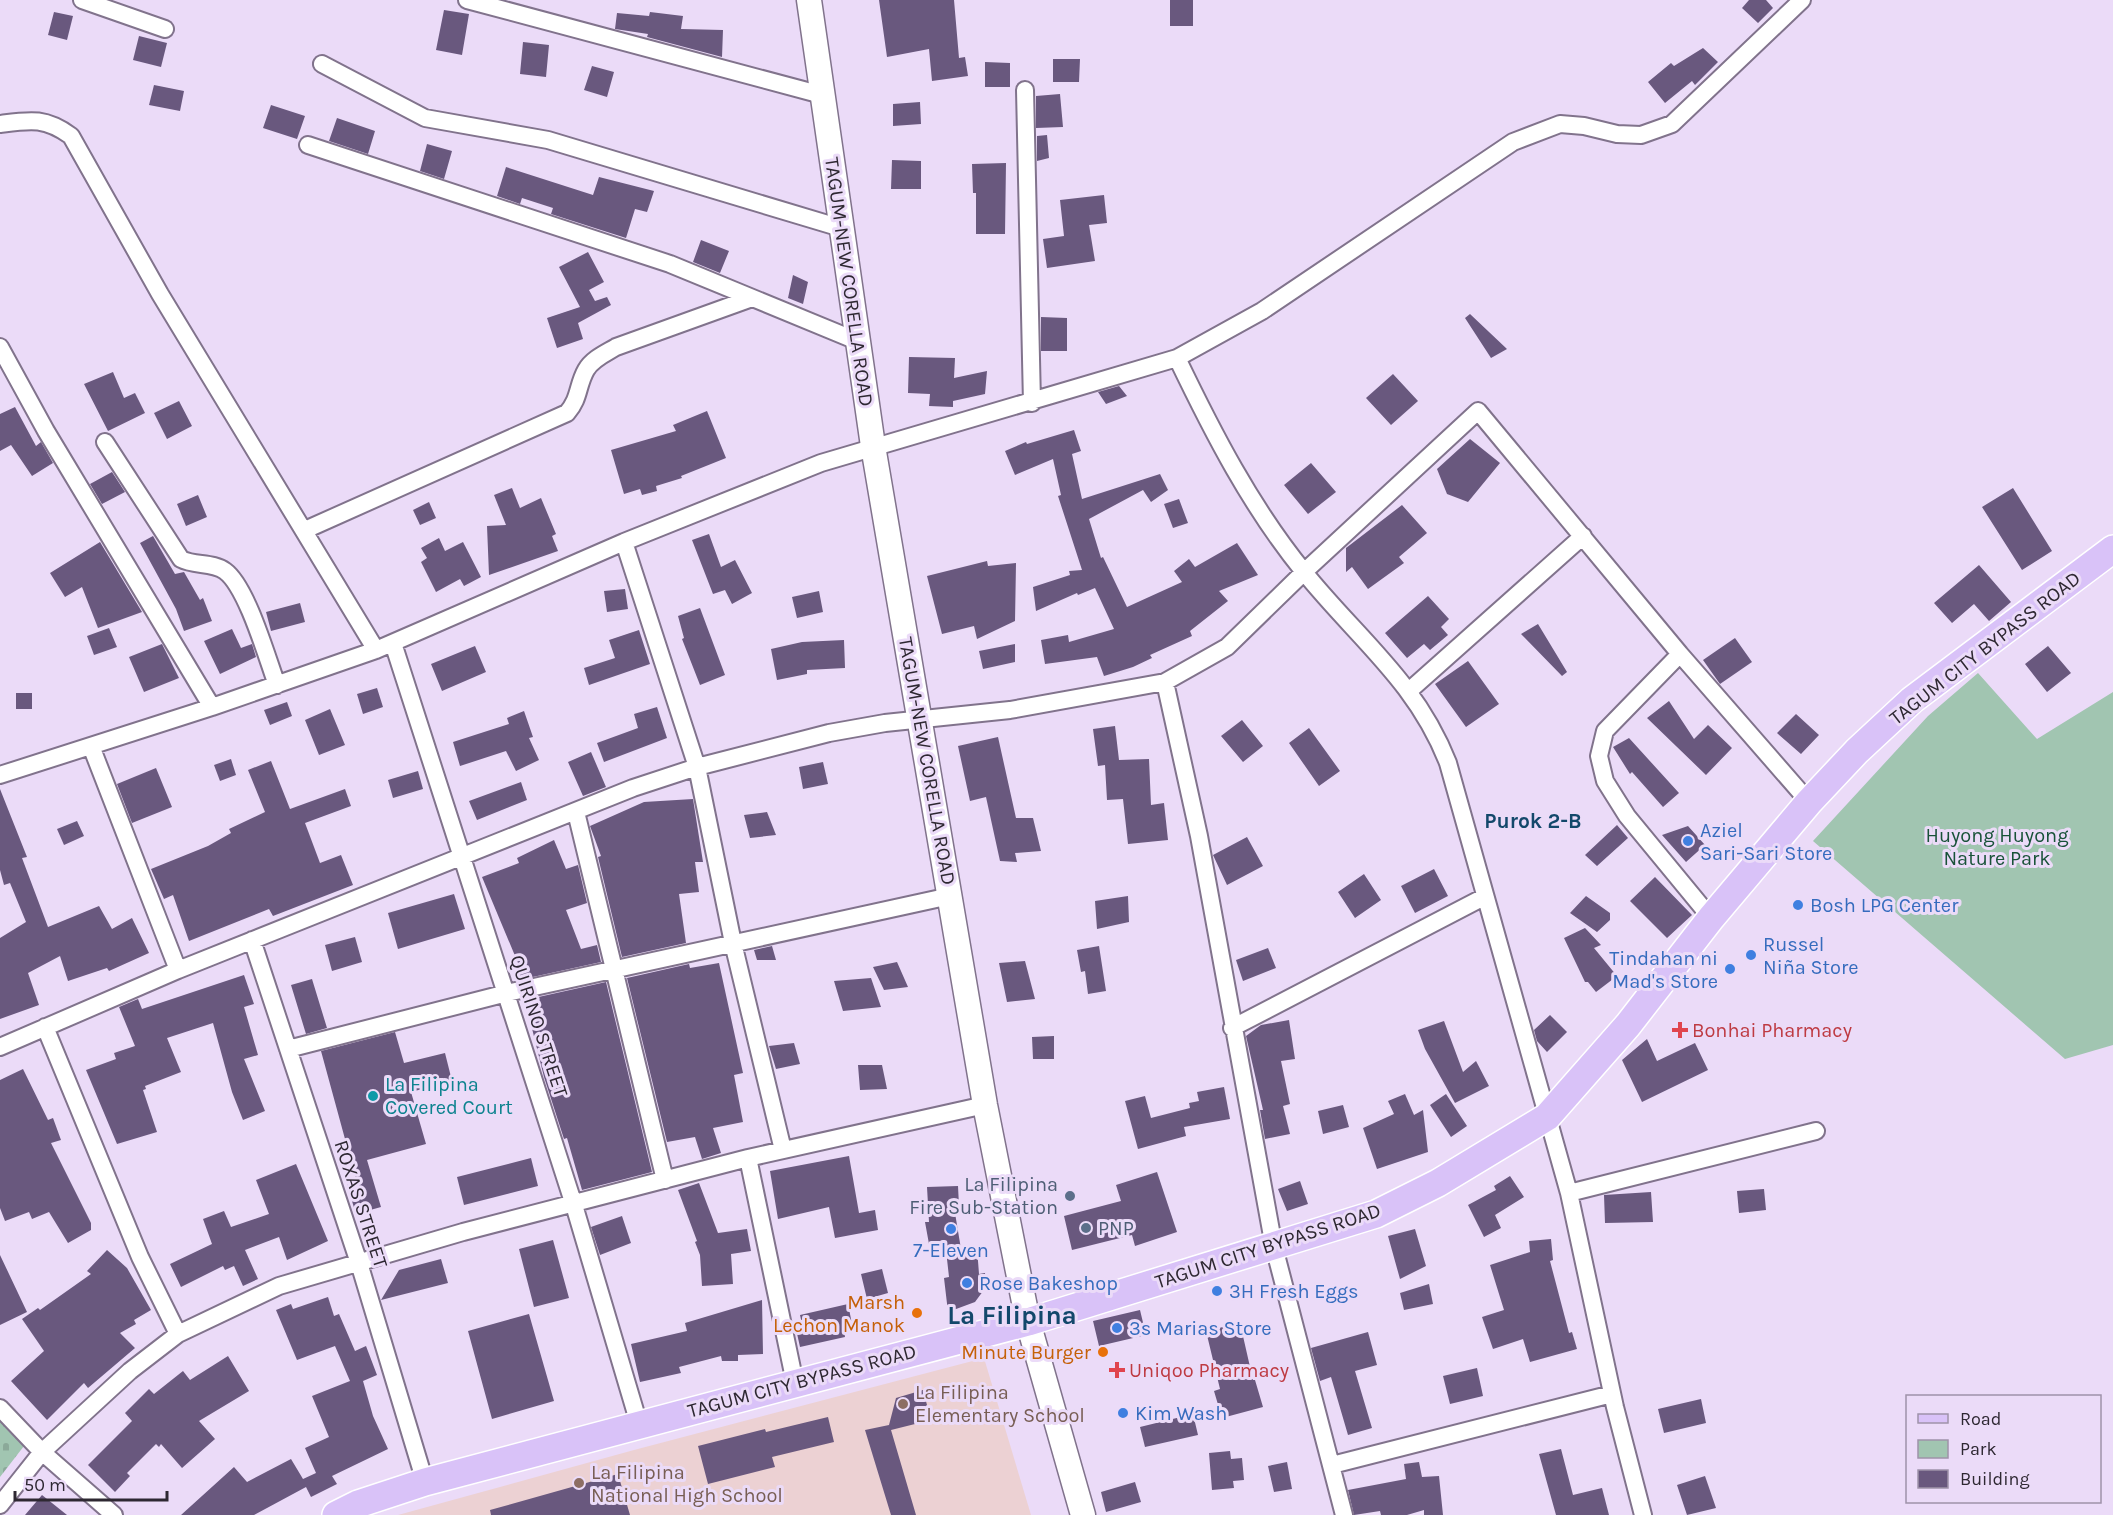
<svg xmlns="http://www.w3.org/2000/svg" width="2113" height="1515" viewBox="0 0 2113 1515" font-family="Karla,sans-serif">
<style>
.education{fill:#ecd1d3}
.cemetery{fill:url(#cemetery-stones)}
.green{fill:#a1c5b1}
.building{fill:#69587e}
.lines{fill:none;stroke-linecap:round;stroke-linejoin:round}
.minor-casing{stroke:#81738c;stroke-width:20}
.secondary-casing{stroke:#81738c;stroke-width:27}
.primary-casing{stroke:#fff;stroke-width:30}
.minor{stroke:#fff;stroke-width:16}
.secondary{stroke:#fff;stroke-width:24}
.primary{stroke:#d9c2f8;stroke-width:27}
.shop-dot{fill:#3f7fe0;stroke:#ebdbf8;stroke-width:2}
.health-dot{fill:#e0444e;stroke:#ebdbf8;stroke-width:2}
.culture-dot{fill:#0f9aa8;stroke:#ebdbf8;stroke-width:2}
.service-dot{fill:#5c6f8a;stroke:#ebdbf8;stroke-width:2}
.food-dot{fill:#e8710a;stroke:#ebdbf8;stroke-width:2}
.education-dot{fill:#8d6e63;stroke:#ebdbf8;stroke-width:2}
.labels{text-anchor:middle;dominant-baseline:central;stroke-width:6;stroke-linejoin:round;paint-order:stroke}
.street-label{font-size:20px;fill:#2e2832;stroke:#ebdbf8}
.shop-label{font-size:20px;fill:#366cbe;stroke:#ebdbf8;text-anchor:start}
.park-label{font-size:20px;fill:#185238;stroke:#ebdbf8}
.health-label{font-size:20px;fill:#be3a42;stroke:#ebdbf8;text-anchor:start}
.culture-label{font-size:20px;fill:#0d838f;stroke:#ebdbf8;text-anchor:start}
.service-label{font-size:20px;fill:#4e5e75;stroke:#ebdbf8;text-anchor:end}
.food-label{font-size:20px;fill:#c56008;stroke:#ebdbf8;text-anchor:end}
.education-label{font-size:20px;fill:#785e54;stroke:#ebdbf8;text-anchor:start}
.neighbourhood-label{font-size:21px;font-weight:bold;fill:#13486b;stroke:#ebdbf8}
.district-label{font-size:26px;font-weight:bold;fill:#13486b;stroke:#ebdbf8}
</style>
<defs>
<pattern id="cemetery-stones" width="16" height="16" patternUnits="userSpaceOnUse" patternTransform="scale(1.5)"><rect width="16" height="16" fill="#a1c5b1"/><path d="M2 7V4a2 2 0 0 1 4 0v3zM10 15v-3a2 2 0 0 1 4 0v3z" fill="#8ba999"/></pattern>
</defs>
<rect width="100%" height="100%" fill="#ebdbf8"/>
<!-- education -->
<path class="education" d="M984 1358 1031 1515H398L634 1450Z"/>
<!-- cemetery -->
<path class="cemetery" d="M0 1419 24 1446 0 1477Z"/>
<!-- green -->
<path class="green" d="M1978 673 2037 739 2113 692V1045L2065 1059 1813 841 1928 716Z"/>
<!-- building -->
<path class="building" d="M879 0H954L959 58 965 57 968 76 932 81 929 49 887 57Z
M1170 0H1193V26H1170Z
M1749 0H1766L1773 8 1758 23 1742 8Z
M444 10 469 14 462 55 436 50Z
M54 12 73 16 67 40 48 35Z
M650 12 683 16 681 29 723 30 722 57 647 37 648 34 615 29 617 13 649 16Z
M139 36 167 43 161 67 133 60Z
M523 42 549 45 546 77 520 74Z
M1703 48 1718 62 1695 85 1692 81 1665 103 1648 82 1671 63 1674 66Z
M1053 59H1080L1079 82H1053Z
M985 62 1010 63V87H985Z
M592 66 614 72 607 97 584 90Z
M154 85 184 91 180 111 149 105Z
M1060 94 1063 127 1036 128V96Z
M920 102 921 124 893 126V104Z
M271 105 305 116 297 139 263 128Z
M337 118 375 131 368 154 329 141Z
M1047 135 1049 158 1037 161V136Z
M427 144 452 151 444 179 420 171Z
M892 160 921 161V189H891Z
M1006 163 1005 234H976V193H973L972 164Z
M506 167 593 195 599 177 654 191 647 212 635 209 626 238 551 214 553 208 522 198 520 204 497 196Z
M1104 195 1107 223 1089 225 1095 261 1047 268 1043 239 1064 236 1060 200Z
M701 240 729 251 720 273 693 262Z
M588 252 604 282 589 290 595 301 607 297 611 305 578 323 583 339 557 348 547 318 580 307 559 267Z
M793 275 808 282 803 304 788 298Z
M1470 314 1507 349 1491 358 1465 318Z
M1041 317 1067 318V351H1041Z
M909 357 955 358 954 378 987 371 985 394 953 401V407L929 406 930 394 908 393Z
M113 372 124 398 135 393 145 413 108 431 84 384Z
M1393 374 1418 401 1391 425 1366 398Z
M1119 386 1127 396 1106 404 1098 392Z
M179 401 192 426 167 439 154 413Z
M15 407 36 446 41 442 53 463 32 476 11 445 0 451V414Z
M707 411 726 458 681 476 682 478 656 486 657 491 642 495 640 489 624 494 611 450 676 431 673 425Z
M1074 430 1081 451 1072 454 1082 499 1160 474 1168 490 1151 502 1143 490 1089 519 1101 558 1103 557 1127 607 1182 582 1174 571 1189 559 1195 567 1237 543 1258 575 1219 591 1228 601 1190 631 1192 636 1150 655 1152 658 1133 667 1104 676 1097 657 1045 664 1041 640 1068 635 1069 642 1114 629 1095 588 1078 595 1077 593 1036 611 1033 587 1070 575 1069 571 1082 570 1058 496 1061 495 1053 459 1015 475 1005 451 1026 442 1027 444Z
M1470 439 1500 463 1468 502 1447 494 1437 469Z
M1311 463 1336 492 1308 514 1284 485Z
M112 472 125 492 102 504 90 484Z
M512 488 520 508 541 498 556 534 552 536 558 551 489 575 487 526 506 525 494 495Z
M2013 488 2052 551 2022 570 1982 507Z
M198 495 207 517 186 526 177 504Z
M1179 499 1188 523 1173 528 1164 504Z
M429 502 436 518 420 525 413 510Z
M1402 505 1427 533 1399 557 1404 563 1368 589 1352 567 1346 572V548Z
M709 534 721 567 735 560 752 593 732 604 725 590 713 594 692 540Z
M153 536 175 574 184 572 200 600 203 598 212 621 184 631 176 609 140 543Z
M439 538 445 551 463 542 481 577 464 586 460 579 436 592 421 562 427 558 421 548Z
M100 542 142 612 98 628 82 587 65 597 50 573Z
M987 561 988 566 1016 563 1015 621 977 639 974 626 942 634 927 576Z
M1979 565 2011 602 1989 621 1974 604 1952 623 1934 603Z
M625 589 628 609 607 612 604 591Z
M819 591 823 612 797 618 792 597Z
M1428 596 1449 619 1441 627 1448 635 1430 650 1424 644 1407 658 1385 633Z
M300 603 305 622 271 631 266 612Z
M700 608 725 675 700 685 682 639 684 638 678 616Z
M1538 624 1567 672 1562 676 1521 634Z
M109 628 117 647 94 655 87 636Z
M232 629 241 648 252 644 256 657 220 674 204 641Z
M639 630 650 664 589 685 584 668 615 658 609 640Z
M1735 638 1752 662 1720 684 1703 660Z
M844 640 845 668 807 670V674L777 680 771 649 802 642Z
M162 644 179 678 144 692 129 657Z
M1015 644V662L983 669 979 651Z
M475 646 486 672 442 691 431 664Z
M2048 646 2071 673 2047 692 2025 664Z
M1468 661 1499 704 1466 727 1435 684Z
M377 688 383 707 363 714 357 694Z
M16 693H32V709H16Z
M1669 701 1694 739 1708 725 1732 748 1706 775 1647 718Z
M287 702 292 716 270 725 264 710Z
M657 707 667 738 604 762 597 743 638 728 634 714Z
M330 709 345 745 319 755 305 720Z
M524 711 533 737 529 738 539 760 516 771 506 751 460 766 453 742 509 724 507 718Z
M1796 714 1819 735 1801 754 1777 733Z
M1242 720 1263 746 1243 762 1221 736Z
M1115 726 1119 760 1149 759 1151 805 1164 803 1168 840 1128 844 1123 799 1107 800 1105 765 1098 766 1093 729Z
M1309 728 1340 771 1319 786 1289 743Z
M998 737 1016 818H1033L1041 851 1015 853 1017 862 1000 861 986 797 970 801 958 746Z
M1629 738 1679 793 1663 807 1632 772 1630 774 1613 747Z
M591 752 606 787 583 796 568 762Z
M231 759 236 775 220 781 214 765Z
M271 761 290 809 345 789 351 806 305 823 320 863 341 855 353 885 273 916 269 909 189 941 173 895 164 899 151 869 208 846 231 833 229 829 265 812 248 770Z
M823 762 828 784 803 789 799 767Z
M156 768 172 807 132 823 117 784Z
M418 771 423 789 393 798 388 780Z
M521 782 527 800 477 820 469 801Z
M0 789 27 857 22 858 48 927 99 906 112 929 132 918 149 953 109 971 107 968 68 981 60 956 28 973 39 1005 0 1019V938L26 922 10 883 4 885 0 870Z
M693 799 703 862H695L699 892 679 894 686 943 622 957 598 857 601 856 590 826 644 802Z
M767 812 776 835 750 838 744 815Z
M77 821 84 836 64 845 57 829Z
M1617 825 1628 838 1597 866 1585 855Z
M1688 826 1705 845 1686 862 1662 835Z
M1247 837 1263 866 1227 885 1213 855Z
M554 840 566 869 578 865 587 903 566 910 581 949 597 945 601 962 519 980 514 964 518 963 482 877 519 863 517 858Z
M1434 869 1448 896 1415 913 1401 886Z
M1364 874 1381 900 1355 918 1338 892Z
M1655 877 1692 915 1667 938 1630 901Z
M454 894 465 929 398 949 388 913Z
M1128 896 1129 922 1097 929 1095 901Z
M1586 896 1610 913V920L1597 932 1570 913Z
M1585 928 1601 945 1594 948 1617 976 1596 992 1588 982H1585L1564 938Z
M355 937 362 962 332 971 325 945Z
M772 946 776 960H757L754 950Z
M1099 946 1106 991 1088 994 1085 971 1081 972 1077 950Z
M1268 948 1276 968 1243 981 1236 960Z
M1025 961 1035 999 1007 1002 999 963Z
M897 962 908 987 884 990 873 967Z
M719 963 743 1073 734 1075 743 1122 713 1128 721 1153 702 1159 695 1137 667 1142 627 978 689 964 690 968Z
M244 975 254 1004 244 1007 258 1055 244 1059 265 1111 243 1120 232 1092 213 1023 167 1038 181 1072 145 1086 146 1089 143 1090 157 1132 117 1144 86 1070 116 1059 114 1053 135 1046 119 1007 138 999 142 1009Z
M871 978 881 1007 843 1011 834 981Z
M312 979 327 1028 306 1034 291 985Z
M606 982 652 1172 582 1190 567 1138 564 1139 544 1077 525 1000Z
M1550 1015 1567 1032 1547 1052 1537 1041 1534 1030Z
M1289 1020 1295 1059 1281 1061 1290 1104 1283 1106 1290 1134 1265 1139 1260 1110H1263L1246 1036 1261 1025Z
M1444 1021 1463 1072 1476 1061 1489 1086 1455 1103 1425 1049 1418 1030Z
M395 1032 404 1063 445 1053 452 1081 411 1092 426 1144 367 1160 381 1207 356 1214 347 1185 357 1183 321 1051Z
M1054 1036V1059H1033L1032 1037Z
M1647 1039 1657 1061 1695 1043 1708 1070 1642 1102 1622 1060Z
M794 1043 800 1064 776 1069 769 1046Z
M858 1065H882L887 1089 860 1090Z
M23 1069 48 1120 53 1118 61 1140 51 1143 91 1223V1230L68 1243 49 1212 32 1219 29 1212 5 1221 0 1208V1080Z
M1224 1087 1230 1119 1184 1127 1186 1136 1138 1149 1125 1101 1145 1096 1151 1118 1190 1108 1189 1103 1199 1101 1197 1092Z
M1405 1094 1414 1115 1423 1110 1428 1152 1377 1169 1363 1128 1394 1114 1388 1101Z
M1446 1094 1467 1126 1451 1137 1430 1105Z
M1343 1105 1349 1127 1323 1134 1318 1111Z
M849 1156 859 1213 875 1210 878 1230 835 1238 829 1207 778 1219 770 1171Z
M531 1158 538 1186 464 1205 457 1177Z
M296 1164 328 1241 287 1260 279 1237 245 1250 258 1279 243 1286 234 1266 225 1270 223 1266 181 1287 170 1264 212 1244 203 1219 224 1211 231 1227 269 1214 256 1180Z
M1157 1172 1177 1232 1135 1246 1132 1235 1072 1250 1064 1216 1121 1201 1116 1185Z
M1510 1176 1524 1197 1495 1215 1501 1228 1484 1237 1468 1205 1496 1190 1494 1186Z
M1300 1181 1308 1204 1287 1211 1278 1189Z
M699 1183 718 1233 747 1229 751 1251 731 1254 733 1284 702 1286 700 1255 695 1242 697 1241 678 1190Z
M958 1186 959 1206 954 1207 961 1249 977 1248 979 1274 985 1273 986 1287 975 1302 948 1312 944 1278 949 1277 945 1241 929 1244 925 1222H929L927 1187Z
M1764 1189 1766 1210 1739 1213 1737 1191Z
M1651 1192 1653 1222 1605 1223 1604 1195Z
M622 1216 631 1243 600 1255 591 1227Z
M1415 1229 1426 1266 1400 1279 1388 1236Z
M1551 1239 1553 1260 1550 1261 1569 1333 1572 1332 1577 1349 1530 1362 1523 1339 1493 1349 1482 1317 1504 1310 1490 1265 1530 1252 1529 1241Z
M553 1240 569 1298 534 1307 519 1249Z
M107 1250 127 1268 151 1310 134 1320 136 1324 120 1333 135 1348 88 1388 84 1383 47 1420 11 1381 44 1351 22 1319 38 1308 40 1310 91 1274 87 1271Z
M0 1255 27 1312 0 1325Z
M441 1259 448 1283 381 1300 399 1270Z
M882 1269 888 1293 867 1299 861 1274Z
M1429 1284 1433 1304 1404 1310 1400 1293Z
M328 1297 334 1316 339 1314 355 1351 366 1346 377 1375 363 1381 373 1416 388 1449 332 1476 337 1484 311 1497 306 1487 254 1515H181L234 1467 247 1482 291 1459 303 1479 316 1473 305 1448 329 1437 312 1396 350 1381 335 1346 297 1360 276 1310 291 1304 293 1309Z
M762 1300 763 1354 738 1355V1361H722L721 1356 679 1367 681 1373 640 1382 631 1344 687 1331 685 1323Z
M848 1304 853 1329 844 1331 845 1337 800 1347 796 1329 803 1328 800 1315Z
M1140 1310 1146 1335 1099 1346 1093 1321Z
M529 1314 554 1401 492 1419 468 1331Z
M1240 1323 1253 1380H1255L1263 1407 1222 1418 1214 1391 1220 1389 1206 1331Z
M1368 1332 1377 1365 1355 1371 1372 1428 1348 1435 1331 1377 1320 1381 1311 1348Z
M228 1356 249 1391 199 1421 215 1439 182 1468 161 1444 159 1447 156 1444 127 1473 130 1476 115 1492 88 1465 132 1421 125 1413 149 1389 154 1394 183 1371 190 1380Z
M1477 1368 1483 1396 1450 1404 1443 1376Z
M923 1390 931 1420 891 1430 916 1515H891L865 1430 889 1425 896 1398Z
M1701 1399 1706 1423 1664 1433 1658 1409Z
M1193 1414 1198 1435 1145 1447 1140 1427Z
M828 1417 834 1442 772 1457 775 1467 708 1484 698 1446 765 1429 766 1432Z
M1561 1449 1573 1495 1602 1488 1609 1515H1556L1539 1454Z
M1230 1451 1231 1459 1242 1458 1244 1480 1233 1481 1234 1488 1212 1490 1209 1453Z
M1287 1462 1292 1489 1274 1492 1268 1466Z
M1419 1462 1422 1477 1439 1476 1443 1515H1424V1510L1407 1515H1381L1380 1511 1354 1515 1348 1490 1406 1479 1404 1464Z
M618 1474 630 1515H491L490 1510Z
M1705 1476 1716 1508 1687 1515 1677 1485Z
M1135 1482 1141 1502 1106 1512 1101 1492Z
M42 1495 67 1515H25Z"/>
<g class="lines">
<defs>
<path id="minor" d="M82 0 165 29
M467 0 822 95
M322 64 425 118 548 140 841 228
M1025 90 1032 403
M0 124C30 120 45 117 71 136L160 294 376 650
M308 145 670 264 857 341
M0 347 46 431 212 707
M1177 358C1213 433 1251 507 1304 572 1357 638 1416 681 1448 763L1569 1193 1615 1407 1643 1515
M105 442 181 559C194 566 213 562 225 571 247 587 267 658 277 685
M305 530 567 413C580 398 577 386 586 370 592 359 606 353 616 347L752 298
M624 542 697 767 733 943 783 1150
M393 643 574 1205 639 1424
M1680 654 1605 731 1599 756 1605 781 1627 816 1711 918
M1165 682 1199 836 1274 1247 1344 1515
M1410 690 1583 536
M91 746 178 970
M0 775 212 707 376 650 624 542 821 463 1177 358 1262 311 1513 142 1560 124 1584 126 1617 134 1641 135 1672 124 1802 0
M576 812 665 1180
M252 940 359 1263 425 1482
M45 1027 140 1257 178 1334
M1232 1028 1484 897
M0 1047 178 970 633 788 697 767 829 733 885 723 1010 710 1165 682 1227 647 1304 572 1478 411 1680 654 1809 802
M288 1049 507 993 950 896
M748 1158 795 1383
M1569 1193 1816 1131
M0 1408 42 1452 114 1515
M1332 1465 1612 1394
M0 1505 42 1452 130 1371 178 1334 279 1286 463 1232 748 1158 985 1105"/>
<path id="secondary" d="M809 0 873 446 985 1105 1028 1322 1083 1515"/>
<path id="primary" d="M336 1515 358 1504 425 1482 1028 1322 1376 1214 1438 1183 1547 1117 1628 1025 1711 918 1809 802 1857 751 1912 700 2113 549"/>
</defs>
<!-- minor casing -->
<use href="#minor" class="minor-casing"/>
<!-- secondary casing -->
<use href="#secondary" class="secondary-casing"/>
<!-- primary casing -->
<use href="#primary" class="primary-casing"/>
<!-- minor -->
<use href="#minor" class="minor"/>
<!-- secondary -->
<use href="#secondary" class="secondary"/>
<!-- primary -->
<use href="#primary" class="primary"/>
</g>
<!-- markers -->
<g class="shop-dot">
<circle cx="1688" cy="841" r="6"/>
<circle cx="1798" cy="905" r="6"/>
<circle cx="1751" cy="955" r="6"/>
<circle cx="1730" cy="969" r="6"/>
<circle cx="951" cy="1229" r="6"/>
<circle cx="967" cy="1283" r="6"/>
<circle cx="1217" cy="1291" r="6"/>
<circle cx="1117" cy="1328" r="6"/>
<circle cx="1123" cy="1413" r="6"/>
</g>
<g class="health-dot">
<path d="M1677 1021h6v6h6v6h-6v6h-6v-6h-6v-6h6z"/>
<path d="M1114 1361h6v6h6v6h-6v6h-6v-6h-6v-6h6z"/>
</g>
<circle class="culture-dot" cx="373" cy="1096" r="6"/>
<g class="service-dot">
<circle cx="1070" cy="1196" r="6"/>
<circle cx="1086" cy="1228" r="6"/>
</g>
<g class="food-dot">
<circle cx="917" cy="1313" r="6"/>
<circle cx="1103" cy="1352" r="6"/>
</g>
<g class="education-dot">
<circle cx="903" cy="1404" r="6"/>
<circle cx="579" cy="1483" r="6"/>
</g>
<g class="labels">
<!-- street labels -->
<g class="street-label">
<text transform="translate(849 282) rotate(82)">TAGUM-NEW CORELLA ROAD</text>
<text transform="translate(1985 648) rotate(-38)">TAGUM CITY BYPASS ROAD</text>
<text transform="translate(927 761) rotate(80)">TAGUM-NEW CORELLA ROAD</text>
<text transform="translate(539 1026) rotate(72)">QUIRINO STREET</text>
<text transform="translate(361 1204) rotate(72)">ROXAS STREET</text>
<text transform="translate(1268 1246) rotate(-18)">TAGUM CITY BYPASS ROAD</text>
<text transform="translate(802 1381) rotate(-15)">TAGUM CITY BYPASS ROAD</text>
</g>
<!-- shop labels -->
<g class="shop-label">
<text x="1700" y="830">Aziel<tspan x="1700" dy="23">Sari-Sari Store</tspan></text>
<text x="1810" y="905">Bosh LPG Center</text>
<text x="1763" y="944">Russel<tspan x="1763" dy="23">Niña Store</tspan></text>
<text x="1718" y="958" text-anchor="end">Tindahan ni<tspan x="1718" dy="23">Mad's Store</tspan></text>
<text x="951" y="1250" text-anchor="middle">7-Eleven</text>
<text x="979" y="1283">Rose Bakeshop</text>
<text x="1229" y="1291">3H Fresh Eggs</text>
<text x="1129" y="1328">3s Marias Store</text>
<text x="1135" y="1413">Kim Wash</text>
</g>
<!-- park labels -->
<g class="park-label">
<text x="1997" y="835">Huyong Huyong<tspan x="1997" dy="23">Nature Park</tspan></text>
</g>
<!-- health labels -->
<g class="health-label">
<text x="1692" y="1030">Bonhai Pharmacy</text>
<text x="1129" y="1370">Uniqoo Pharmacy</text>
</g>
<!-- culture labels -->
<g class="culture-label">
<text x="385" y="1084">La Filipina<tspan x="385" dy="23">Covered Court</tspan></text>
</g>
<!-- service labels -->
<g class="service-label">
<text x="1058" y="1184">La Filipina<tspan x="1058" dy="23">Fire Sub-Station</tspan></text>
<text x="1098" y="1228" text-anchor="start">PNP</text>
</g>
<!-- food labels -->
<g class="food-label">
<text x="905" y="1302">Marsh<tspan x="905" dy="23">Lechon Manok</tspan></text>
<text x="1091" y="1352">Minute Burger</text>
</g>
<!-- education labels -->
<g class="education-label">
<text x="915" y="1392">La Filipina<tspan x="915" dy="23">Elementary School</tspan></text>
<text x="591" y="1472">La Filipina<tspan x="591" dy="23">National High School</tspan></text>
</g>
<!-- neighbourhood labels -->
<g class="neighbourhood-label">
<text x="1533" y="821">Purok 2-B</text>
</g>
<!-- district labels -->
<g class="district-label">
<text x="1012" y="1315">La Filipina</text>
</g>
</g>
<!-- legend -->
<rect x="1906" y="1395" width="195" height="108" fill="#ebdbf8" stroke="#9f93a9" stroke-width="1.5"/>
<rect x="1918" y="1414" width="30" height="9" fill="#d9c2f8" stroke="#9f93a9" stroke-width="1.5"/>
<text x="1960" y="1425" font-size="18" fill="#2e2832">Road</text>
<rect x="1918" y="1440" width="30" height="18" fill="#a1c5b1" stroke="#9f93a9" stroke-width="1.5"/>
<text x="1960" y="1455" font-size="18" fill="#2e2832">Park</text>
<rect x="1918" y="1470" width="30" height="18" fill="#69587e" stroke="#9f93a9" stroke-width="1.5"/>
<text x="1960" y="1485" font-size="18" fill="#2e2832">Building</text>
<!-- scale -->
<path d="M15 1491v9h152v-9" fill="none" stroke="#2e2832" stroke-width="3"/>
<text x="24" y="1491" font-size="18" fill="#2e2832" stroke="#ebdbf8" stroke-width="4.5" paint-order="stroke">50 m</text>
</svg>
